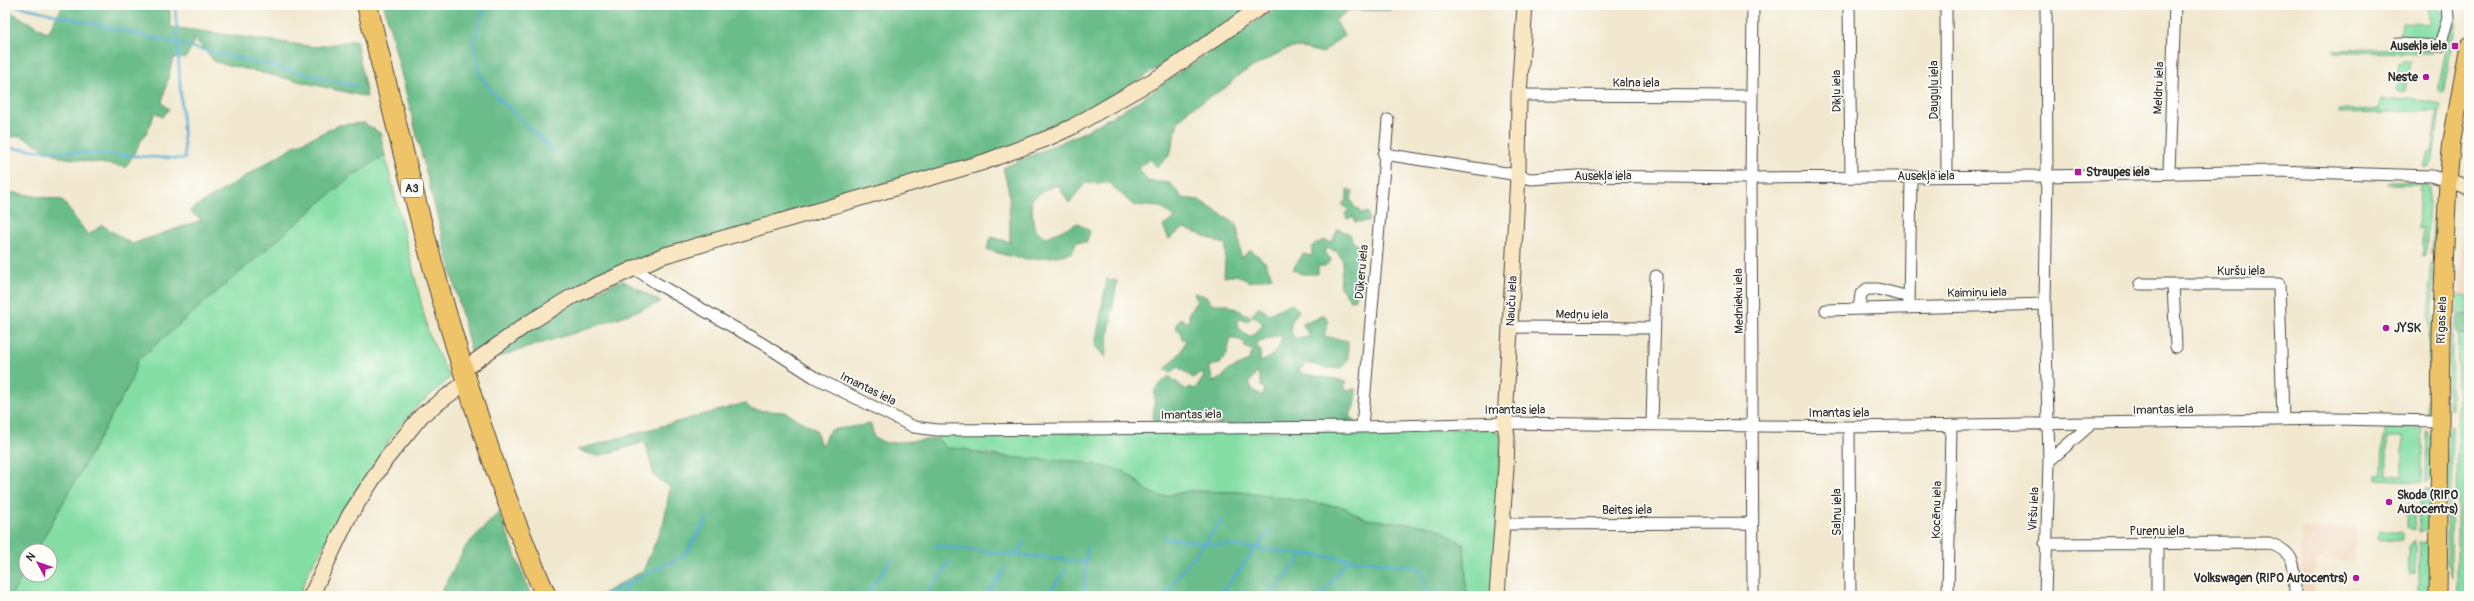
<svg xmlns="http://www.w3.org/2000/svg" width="2474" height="601" viewBox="0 0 2474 601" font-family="Pangolin,sans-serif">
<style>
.built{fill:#f1d5bd}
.green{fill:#84dea4;stroke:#588468;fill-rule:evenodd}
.forest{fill:#6bbd8a;stroke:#4b745a;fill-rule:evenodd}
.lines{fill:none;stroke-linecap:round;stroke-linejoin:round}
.stream{stroke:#58aed4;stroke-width:2.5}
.street-casing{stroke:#494744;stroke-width:13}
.secondary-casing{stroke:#494744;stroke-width:17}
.primary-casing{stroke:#494744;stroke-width:19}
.highway-casing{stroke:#494744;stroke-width:22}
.street{stroke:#fff;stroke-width:11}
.secondary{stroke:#f9e7c3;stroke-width:15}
.primary{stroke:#efc469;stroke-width:17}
.highway{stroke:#efc469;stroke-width:20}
.poi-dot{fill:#b5179e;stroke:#fdfcf7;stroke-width:1.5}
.labels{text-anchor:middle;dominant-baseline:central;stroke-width:3.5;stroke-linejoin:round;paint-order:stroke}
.shield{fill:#fdfcf7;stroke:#6a6a68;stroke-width:1}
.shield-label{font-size:11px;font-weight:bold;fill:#2b2b2b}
.poi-label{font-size:12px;font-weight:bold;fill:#2b2b2b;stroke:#fdfcf7;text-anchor:end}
.street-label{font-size:12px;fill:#2b2b2b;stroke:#fdfcf7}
</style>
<rect width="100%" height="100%" fill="#fdfcf7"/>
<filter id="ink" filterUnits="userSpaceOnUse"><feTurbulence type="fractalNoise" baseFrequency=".025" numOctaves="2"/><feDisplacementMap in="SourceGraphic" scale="8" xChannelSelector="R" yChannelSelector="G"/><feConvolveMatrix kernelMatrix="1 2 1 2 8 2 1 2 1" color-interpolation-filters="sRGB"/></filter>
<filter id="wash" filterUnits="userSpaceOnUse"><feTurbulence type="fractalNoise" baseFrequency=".012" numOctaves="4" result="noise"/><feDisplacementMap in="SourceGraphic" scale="16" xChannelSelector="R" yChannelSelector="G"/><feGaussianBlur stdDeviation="0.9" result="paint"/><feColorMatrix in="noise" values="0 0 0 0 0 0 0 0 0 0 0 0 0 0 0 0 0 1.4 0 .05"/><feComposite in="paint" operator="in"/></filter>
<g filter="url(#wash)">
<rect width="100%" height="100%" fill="#f1e8cf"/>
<!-- built -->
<path class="built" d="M2466 202H2469V296H2458Z
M2355 528V560H2315L2314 596H2302L2301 530Z"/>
<!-- green -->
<path class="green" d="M2429 5H2433L2444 12 2438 36 2429 39H2400L2402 23 2429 24Z
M2453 14 2457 16 2443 94 2439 90V85Z
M2425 48 2432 53 2333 52V50Z
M2402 60 2411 62 2406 91H2400L2397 89 2399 63Z
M2410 98 2441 104 2433 159 2427 167H2423L2428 152 2432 153 2438 111 2338 113V110L2378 109 2381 100Z
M385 155 429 335 450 378 414 409 394 433 309 570 299 596H11L26 569V575H50V551H36L130 383 137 360 349 178Z
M2390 181H2423L2430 187 2426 255 2423 256V228L2418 229 2420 184H2388Z
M2438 207 2435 251 2431 254 2434 208Z
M2431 262 2434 265 2432 410 2427 417Z
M2458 296H2469V596H2458L2457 575Z
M2453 299 2451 411 2448 407V362Z
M2452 426 2451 562 2452 578 2447 561 2448 429Z
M2385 428 2422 429V482L2376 480V474H2382L2383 436ZM2387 437H2403V475H2387Z
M1488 429 1501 434 1493 596H1467L1464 544 1435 527 1366 519 1343 507 1240 492 1189 491 1160 497 1148 491 1131 476 947 448 937 439V434Z
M2427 430 2432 439V478L2426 482Z
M2427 487 2432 491V525L2428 529 2419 532 2420 500Z
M2408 504 2415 505V531L2407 527Z
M2379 531H2400L2403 533V539L2380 541 2377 539Z
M2415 540V573L2409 575 2408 546Z
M2419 541 2426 542 2432 550V596H2419Z"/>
<!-- forest -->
<path class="forest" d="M63 5H169L171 27 316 47 356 40 367 97 215 62 195 39 186 58H173L162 102 169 109 162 117 155 112 150 126 126 167 60 157 21 136 11 137 7 132 10 128 5 124V9L48 33Z
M384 5H1253L1127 88 1000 154 631 262 472 355Z
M1281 5H1390V10H1349L1335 20 1344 35 1323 53 1298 47 1284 50 1237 76 1228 86 1190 109 1178 122 1170 155 1157 167 1149 159 1139 168 1147 181 1170 183 1182 198 1199 200 1237 225 1241 258 1251 250 1265 262 1272 277 1250 282 1236 275 1224 277 1226 245 1184 228 1169 239 1163 226 1175 218 1161 207 1133 205 1109 183H1085L1069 203 1058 185 1046 189 1031 200 1034 227 1045 238 1078 223 1090 231 1087 242H1076L1072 253C1034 260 1025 263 987 249L991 237 1010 242 1009 192 1003 168 1082 133 1134 104 1184 69Z
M364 123 380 133 385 155 349 178 138 360 130 383 36 551H26V569L11 596H5V181L8 192 62 200 88 235 102 225 132 244 202 220 189 211 294 146 339 125Z
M1347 189 1353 191 1351 199 1354 207 1359 209 1361 214 1368 212 1369 221 1355 222 1354 216 1347 219 1345 213 1349 211 1342 204 1347 199Z
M1338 229 1350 234 1353 242 1364 248 1355 299 1351 300 1340 287 1343 262 1338 252 1327 248 1324 252 1332 260 1325 266H1318V274H1301L1293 269 1303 254 1312 256V246L1324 240 1332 242Z
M1107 279 1117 281 1105 357 1095 346Z
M622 280 661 302 596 326 492 359 483 366 479 365C521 329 571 301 622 280Z
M1194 293 1206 296 1211 304H1226L1252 317 1248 321 1239 318 1237 326 1249 337 1256 333 1263 323 1252 315 1258 307 1269 314 1291 303 1299 311 1291 321V332L1296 339 1310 337 1302 323 1316 319 1323 314 1329 320 1324 336 1348 341V359L1342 368H1325L1307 363 1298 371C1313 379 1333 375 1347 383L1344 385 1345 390 1356 389V402L1350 415 1356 423 1328 425 1321 420 1315 426 1308 425 1304 421 1298 426 1247 425 1240 421 1235 425 1215 424 1214 417 1203 424 1198 420 1189 426 1173 414 1165 426H1160L1153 421 1155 389 1169 376 1186 390 1189 387 1196 389 1204 376 1202 372 1193 378 1178 367 1172 372 1165 370 1181 352 1186 339H1182L1181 332 1175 327 1180 318 1188 323 1190 311 1197 301ZM1276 336H1282C1280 348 1273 358 1260 362L1261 351 1255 344ZM1231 337 1244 342 1245 347 1250 350 1254 349 1248 361 1227 371 1223 377 1213 382 1209 366 1220 364 1227 354ZM1257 371 1261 381V386L1265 390 1262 396 1253 390 1249 383Z
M2463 314 2469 316V333L2459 335 2455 328 2457 317Z
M745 403 752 410 785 412 816 430 821 446 830 430 871 424 874 438 887 443 937 439 947 448 966 449 987 456 1076 461 1124 471 1148 491 1160 497 1189 491 1240 492 1343 507 1366 519 1435 527 1464 544 1467 596H599L643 571 664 522 670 487 654 476 645 442 598 456 576 450Z
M499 512 531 596H439L466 546Z"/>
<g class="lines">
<!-- stream -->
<path class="stream" d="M14 5 357 86
M482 5 484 8 474 43 480 76 497 97 554 151
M5 148 185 159 175 5
M1163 538 1419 567 1428 596
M935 546 1087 562
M1015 554 1024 543
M603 596 628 583
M625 596 626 587 632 581 685 555 707 519
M865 596 892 559
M924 596 950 562
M985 596 1005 570
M1046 596 1066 570
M1084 596 1087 547
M1163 596 1223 519
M1219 596 1270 531
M1270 596 1303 554
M1321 596 1348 559"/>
</g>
</g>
<g filter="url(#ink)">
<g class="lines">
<defs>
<path id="street" d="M1849 5 1851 177
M1946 5 1947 176
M2398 44 2440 46 2448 18 2447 5
M1519 95 1752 96
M1384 154 1506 173 1531 179 1577 176 1751 178 2047 176 2275 171 2432 176 2448 181
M2169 172 2175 5
M634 268 656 283 763 344 814 377 914 427 937 430 1362 427 1505 423 1849 427 2333 419 2439 421
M2140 284H2279L2283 420
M2173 284 2176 347
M1909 307 1911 176
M1859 309 1861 294 1867 289H1878L1909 297
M1826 310 2045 304
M1510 327 1654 328
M1652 423 1656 276
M1362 427 1388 120
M1849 427 1850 596
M2049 461 2090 425
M1502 524 1751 523
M2045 544 2269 543C2299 554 2294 568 2295 596
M2157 544V596
M1753 596 1751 178 1753 5
M1948 596 1951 425
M2045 596 2049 461 2045 304 2047 176 2046 5"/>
<path id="secondary" d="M2448 181 2469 188
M463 370 527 324 573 296 662 256 984 162 1046 139 1072 127 1164 74 1263 5
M311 596 349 516 386 459 422 415 466 382
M1497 596 1506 468 1507 437 1505 423 1518 175 1519 95 1525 5"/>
<path id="primary" d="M2438 596 2441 334 2448 181 2452 140 2469 45"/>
<path id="highway" d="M367 5C416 205 463 407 546 596"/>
</defs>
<!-- street casing -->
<use href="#street" class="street-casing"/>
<!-- secondary casing -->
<use href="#secondary" class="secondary-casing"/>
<!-- primary casing -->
<use href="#primary" class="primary-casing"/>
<!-- highway casing -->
<use href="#highway" class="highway-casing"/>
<!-- street -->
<use href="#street" class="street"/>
<!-- secondary -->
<use href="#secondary" class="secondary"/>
<!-- primary -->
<use href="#primary" class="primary"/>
<!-- highway -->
<use href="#highway" class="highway"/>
</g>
</g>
<!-- markers -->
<g class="poi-dot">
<rect x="2451" y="42" width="8" height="8" rx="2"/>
<circle cx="2426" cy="77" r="4"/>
<rect x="2074" y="168" width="8" height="8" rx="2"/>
<circle cx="2386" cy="328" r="4"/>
<circle cx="2389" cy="502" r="4"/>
<circle cx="2356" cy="578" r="4"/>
</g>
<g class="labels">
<!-- shield labels -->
<rect class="shield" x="401" y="179" width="22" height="18" rx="3"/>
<g class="shield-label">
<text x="412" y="188">A3</text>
</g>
<!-- poi labels -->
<g class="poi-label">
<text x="2447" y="46">Ausekļa iela</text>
<text x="2418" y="77">Neste</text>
<text x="2086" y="172" text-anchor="start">Straupes iela</text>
<text x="2394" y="328" text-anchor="start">JYSK</text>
<text x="2397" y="495" text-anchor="start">Skoda (RIPO<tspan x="2397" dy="14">Autocentrs)</tspan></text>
<text x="2348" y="578">Volkswagen (RIPO Autocentrs)</text>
</g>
<!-- street labels -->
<g class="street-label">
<text x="1636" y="83">Kalna iela</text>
<text transform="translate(2159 88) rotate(-88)">Meldru iela</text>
<text transform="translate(1934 90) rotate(-90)">Dauguļu iela</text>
<text transform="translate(1837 91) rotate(-91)">Dikļu iela</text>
<text x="1603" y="176">Ausekļa iela</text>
<text x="1926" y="176">Ausekļa iela</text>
<text x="2241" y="271">Kuršu iela</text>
<text transform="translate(1362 272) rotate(-85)">Dūķeru iela</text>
<text transform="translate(1977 293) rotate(-1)">Kaimiņu iela</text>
<text transform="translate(1512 301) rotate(-87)">Nauču iela</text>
<text transform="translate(1739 301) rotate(-91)">Mednieku iela</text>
<text transform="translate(1582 315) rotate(1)">Medņu iela</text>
<text transform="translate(2442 320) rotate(-88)">Rīgas iela</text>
<text transform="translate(868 389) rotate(26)">Imantas iela</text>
<text x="1515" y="410">Imantas iela</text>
<text transform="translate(2163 410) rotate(-1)">Imantas iela</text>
<text x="1839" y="413">Imantas iela</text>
<text transform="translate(1191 415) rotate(-1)">Imantas iela</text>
<text transform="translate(2034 509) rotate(-87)">Viršu iela</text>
<text x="1627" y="510">Beites iela</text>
<text transform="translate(1937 510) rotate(-89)">Kocēnu iela</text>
<text transform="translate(1837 512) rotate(-90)">Salnu iela</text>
<text x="2157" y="531">Pureņu iela</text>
</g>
</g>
<!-- margin -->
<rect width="2474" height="601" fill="none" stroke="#fdfcf7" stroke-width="20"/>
<!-- north arrow -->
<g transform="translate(38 563) rotate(310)"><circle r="19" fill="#fdfcf7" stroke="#a9a8a5"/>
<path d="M0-3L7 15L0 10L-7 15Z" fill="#b5179e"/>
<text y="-6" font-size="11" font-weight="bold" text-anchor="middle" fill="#2b2b2b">N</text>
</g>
</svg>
